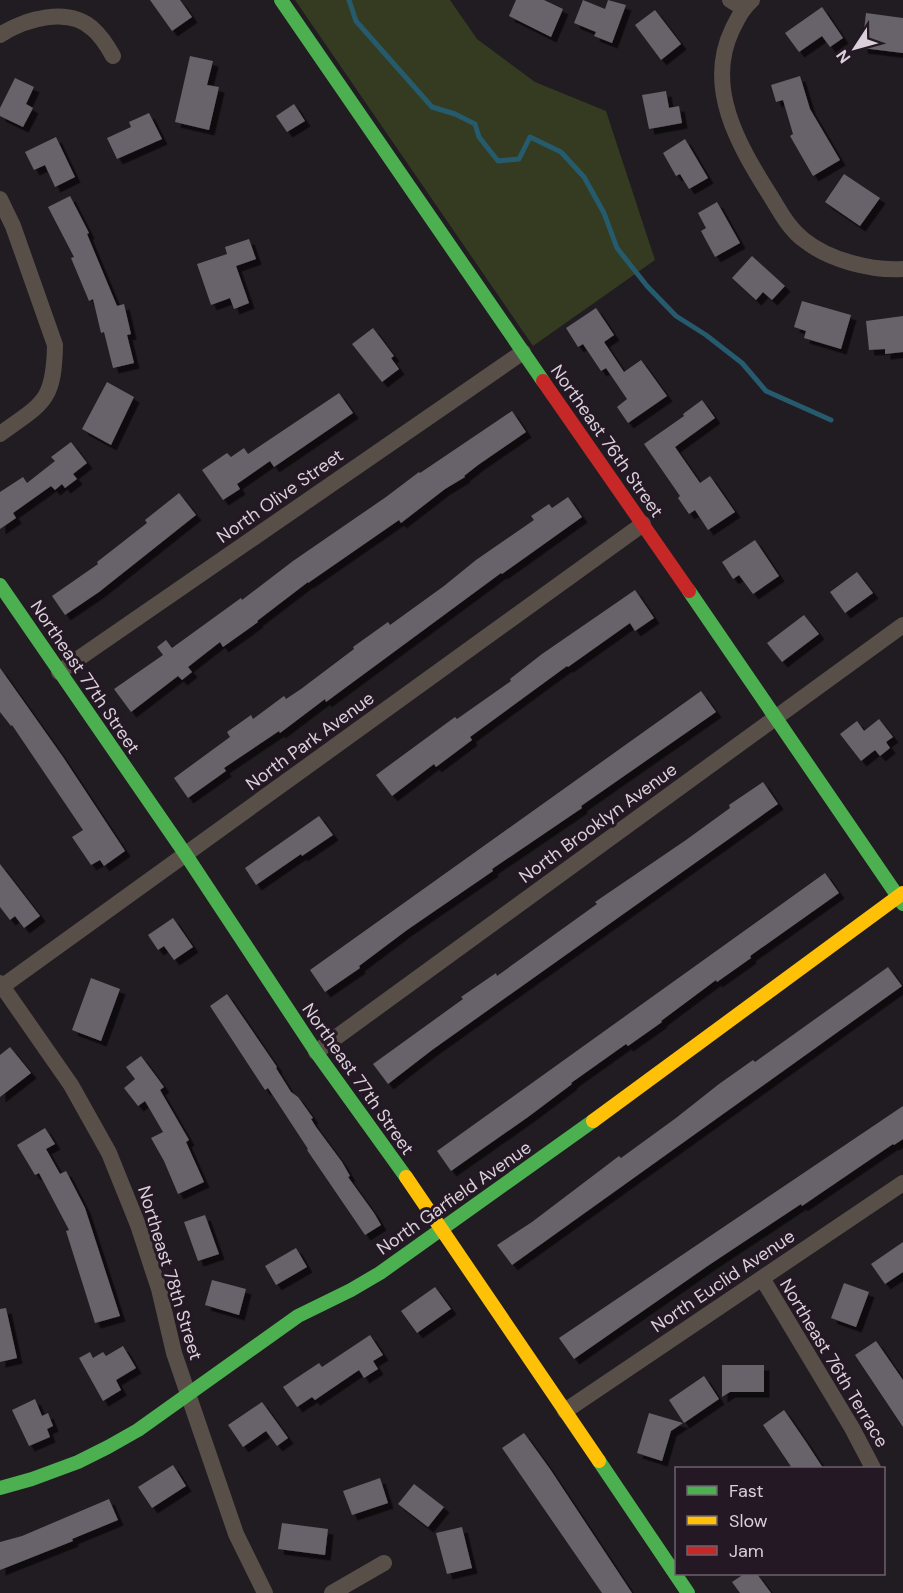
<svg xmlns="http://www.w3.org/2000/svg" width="903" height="1593" viewBox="0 0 903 1593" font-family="'DM Sans',sans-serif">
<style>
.green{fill:#343b20}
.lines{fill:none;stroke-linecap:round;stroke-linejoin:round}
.stream{stroke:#265a6d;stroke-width:5}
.building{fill:#68636a;filter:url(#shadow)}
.street{stroke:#584f49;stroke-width:16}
.fast{stroke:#4caf50;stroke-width:14}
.slow{stroke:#ffc107;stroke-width:14}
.jam{stroke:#c62828;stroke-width:14}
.labels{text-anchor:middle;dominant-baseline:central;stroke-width:6;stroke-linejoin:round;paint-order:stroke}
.street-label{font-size:18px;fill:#d9d0d9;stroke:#241825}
</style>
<defs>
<filter id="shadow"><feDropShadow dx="5.5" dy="5.5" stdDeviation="0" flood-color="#0009"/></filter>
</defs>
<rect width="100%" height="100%" fill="#211b22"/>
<!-- green -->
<path class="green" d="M295 0H450L477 39 535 82 606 111 655 260 533 346Z"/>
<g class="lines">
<!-- stream -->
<path class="stream" d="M349 0 356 21 432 107 455 114 475 124 479 137 498 161 519 159 530 137 561 152 584 177 604 213 617 248 647 286 676 316 706 335 742 363 766 391 831 420"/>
</g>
<!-- building -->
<path class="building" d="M150 0H180L192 17 172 31Z
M516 0H544L563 9 551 37 509 16Z
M583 0 605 9 608 0 626 5 612 43 594 36 596 32 574 23Z
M822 7 843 38 830 47 822 36 799 52 785 33Z
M655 10 681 44 661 60 635 25Z
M866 13 903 18V53L862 48Z
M190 56 213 61 207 85 219 87 209 130 175 122Z
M800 76 810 109 840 160 813 176 790 136 793 134 783 100 776 102 771 85Z
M15 78 34 87 26 104 33 108 23 127 0 116V108Z
M666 91 669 108 679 106 682 123 649 129 642 95Z
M294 104 305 121 287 132 276 116Z
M149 113 162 139 117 159 107 138 131 127 129 122Z
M56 137 75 177 55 187 45 165 34 170 25 152Z
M685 139 708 178 689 189 680 174 676 176 663 153Z
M844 174 880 198 860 226 825 202Z
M70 196 89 233 87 234 117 306 124 304 131 334 127 335 134 363 113 368 104 332 101 333 93 299 89 301 71 258 74 257 48 207Z
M717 202 740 243 715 257 701 231 706 228 698 213Z
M249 239 256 259 236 266 249 303 234 309 230 298 211 305 197 264 227 254 225 247Z
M752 256 785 286 772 300 763 292 756 300 732 278Z
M802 301 851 315 841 349 804 338 806 331 794 327Z
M596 308 614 335 604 342 624 372 641 360 667 396 628 423 617 407 627 399 606 368 601 371 583 344 578 347 566 328Z
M903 316V352L885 354V349L869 350 866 321Z
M373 328 394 356 391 358 399 369 382 382 352 344Z
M107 382 134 397 111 445 82 429Z
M339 393 353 413 274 467 270 461 237 484 240 489 223 500 202 470 227 453 231 457 244 448 248 454Z
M702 400 715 418 675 447 700 483 710 476 735 512 708 530 695 510 689 514 678 498 680 496 644 444 684 416 683 414Z
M512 411 526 432 478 465 464 476 465 477 445 489 401 523 399 520 308 583V582L257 621 258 622 223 647 220 642 188 667 192 672 182 680 178 676 131 712 114 689 163 655 157 647 166 640 172 648 241 598 242 600 293 561 386 497 419 472 420 473Z
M71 442 87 463 73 474 77 479 65 488 62 484 55 490 51 486 13 513 16 518 0 529V492L23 477 27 483 55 461 51 457Z
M179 493 196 515 99 592 65 615 52 596 98 564 97 562 147 523 145 520Z
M568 497 582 517 502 574 501 573 326 702 325 699 280 733 279 731 224 768 226 771 188 798 174 778 230 737 227 732 251 715 253 719 284 696 286 699 301 689 354 649 353 647 388 622 390 625 444 586 476 560 534 520 531 516 549 504 552 508Z
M755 540 779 576 753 594 739 575 733 579 722 562Z
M857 572 873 593 845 613 830 592Z
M635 590 654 618 635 631 630 623 568 667 567 666 470 737 472 740 436 767 434 764 392 796 376 775 455 717 457 719 511 681 510 679 542 654Z
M804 615 819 634 782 662 767 643Z
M0 668 63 757 125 851 104 866 100 860 91 865 72 837 83 830 12 725 11 726 0 712Z
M701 691 716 712 581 806 582 808 492 869 493 871 407 930 359 966 360 968 325 992 310 970Z
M879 719 893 737 886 742 890 748 880 756 875 750 861 761 840 734 857 721 864 731Z
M763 782 778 804 432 1050 388 1084 373 1064 463 999 461 997 496 973 497 976 597 904 595 902 686 840 730 808 729 805Z
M319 816 333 835 302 856 301 854 256 885 245 868Z
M0 864 40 916 24 928 15 916 10 920 0 907Z
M825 873 839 893 750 956 751 958 717 982 716 980 661 1021 662 1022 628 1046 626 1044 571 1083 572 1084 528 1117 451 1171 437 1151Z
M173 918 193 947 174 960 164 946 158 950 148 935Z
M888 967 902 986 512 1265 497 1245 532 1222 619 1156 621 1158 676 1118 719 1084 753 1060 755 1062Z
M91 978 120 989 101 1041 72 1030Z
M227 994 277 1067 276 1068 291 1092 298 1097 313 1118 311 1119 316 1127 342 1162 350 1176 348 1177 374 1213 381 1225 365 1235 307 1150 308 1149 268 1088 265 1090 210 1006Z
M10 1047 31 1073 0 1097V1055Z
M141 1056 164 1087 160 1090 189 1140 186 1142 204 1182 178 1194 164 1161 151 1138 163 1132 145 1101 138 1106 124 1088 135 1079 126 1067Z
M903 1106V1139L894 1145 893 1144 802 1206 801 1204 709 1265 574 1359 559 1338Z
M45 1128 55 1144 46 1149 60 1174 66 1171 85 1208 120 1316 95 1323 66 1231 69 1230 39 1173 35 1175 17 1145Z
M205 1215 219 1254 198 1261 184 1222Z
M903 1242V1272L885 1284 871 1264Z
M296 1248 307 1267 276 1285 265 1266Z
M212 1280 246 1289 239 1315 205 1305Z
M844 1283 869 1292 856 1327 831 1318Z
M435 1287 451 1309 417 1333 401 1311Z
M6 1308 17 1358 0 1362V1309Z
M370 1335 383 1355 373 1361 378 1369 364 1378 359 1370 315 1400 312 1397 297 1407 283 1387 319 1363 322 1367Z
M876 1341 903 1380V1427L855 1355Z
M123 1346 136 1368 116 1380 121 1390 103 1401 79 1358 90 1352 93 1358 103 1352 106 1356Z
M722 1365H764V1392H730L722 1397Z
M704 1376 719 1399 684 1423 669 1400Z
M35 1399 42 1416 48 1413 53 1426 47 1429 50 1437 29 1446 12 1410Z
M262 1402 288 1438 277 1446 266 1431 243 1447 228 1425Z
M784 1410 806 1442 823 1468H792L763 1425Z
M649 1413 683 1423 671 1431 662 1461 637 1453Z
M524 1433 550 1469 632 1593H602L502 1448Z
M173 1465 186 1486 152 1508 138 1487Z
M380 1478 388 1503 352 1515 343 1491Z
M414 1484 444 1507 428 1527 398 1504Z
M109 1499 118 1520 72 1539 73 1541 0 1570V1542L22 1536Z
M282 1523 328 1529 325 1555 278 1549Z
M462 1527 472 1568 447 1574 436 1533Z
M744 1574H757L771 1593H740L732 1582Z"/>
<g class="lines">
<!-- street -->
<path class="street" d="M730 0 743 8
M752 0C742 9 738 18 732 30 705 87 738 144 768 192 779 209 787 227 804 240 829 260 871 271 903 269
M0 35C25 19 68 6 93 29 101 36 108 47 113 56
M0 199 13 226 55 345C54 402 43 403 0 434
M59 672 523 352
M0 983 71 1085 109 1153 138 1225 159 1289 174 1353 236 1534 265 1593
M0 988 643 524
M316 1052 903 625
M762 1278 852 1428 873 1468
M565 1411 903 1183
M332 1593 384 1563"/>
<!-- fast -->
<path class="fast" d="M281 0 543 381
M0 585 186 855 316 1052 406 1177
M689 591 903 904
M599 1461 688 1593
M0 1488 32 1479 78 1462 108 1447 138 1430 298 1316 351 1290 380 1273 593 1121"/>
<!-- slow -->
<path class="slow" d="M593 1121 903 893
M406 1177 599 1461"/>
<!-- jam -->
<path class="jam" d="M543 381 689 591"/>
</g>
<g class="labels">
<!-- street labels -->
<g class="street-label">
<text transform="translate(607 441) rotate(55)">Northeast 76th Street</text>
<text transform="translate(280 496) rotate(-35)">North Olive Street</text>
<text transform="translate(85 677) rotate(56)">Northeast 77th Street</text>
<text transform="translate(310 741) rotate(-36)">North Park Avenue</text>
<text transform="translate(598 823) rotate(-36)">North Brooklyn Avenue</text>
<text transform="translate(358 1079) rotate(55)">Northeast 77th Street</text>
<text transform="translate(454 1198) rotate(-35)">North Garfield Avenue</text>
<text transform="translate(170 1273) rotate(73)">Northeast 78th Street</text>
<text transform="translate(723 1281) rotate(-34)">North Euclid Avenue</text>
<text transform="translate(834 1363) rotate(59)">Northeast 76th Terrace</text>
</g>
</g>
<!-- legend -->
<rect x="675" y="1467" width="210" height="108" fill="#241825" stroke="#6c626d" stroke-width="1.5"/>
<rect x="687" y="1486" width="30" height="9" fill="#4caf50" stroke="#6c626d" stroke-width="1.5"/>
<text x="729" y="1497" font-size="18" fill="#d9d0d9">Fast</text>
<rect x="687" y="1516" width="30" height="9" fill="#ffc107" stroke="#6c626d" stroke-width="1.5"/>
<text x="729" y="1527" font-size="18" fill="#d9d0d9">Slow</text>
<rect x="687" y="1546" width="30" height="9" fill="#c62828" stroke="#6c626d" stroke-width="1.5"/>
<text x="729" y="1557" font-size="18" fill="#d9d0d9">Jam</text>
<!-- north arrow -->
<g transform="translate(855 48) rotate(234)" stroke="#241825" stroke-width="4.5" paint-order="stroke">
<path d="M0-4.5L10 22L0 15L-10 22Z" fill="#d9d0d9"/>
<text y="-9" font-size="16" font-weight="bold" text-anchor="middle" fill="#d9d0d9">N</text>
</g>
</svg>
